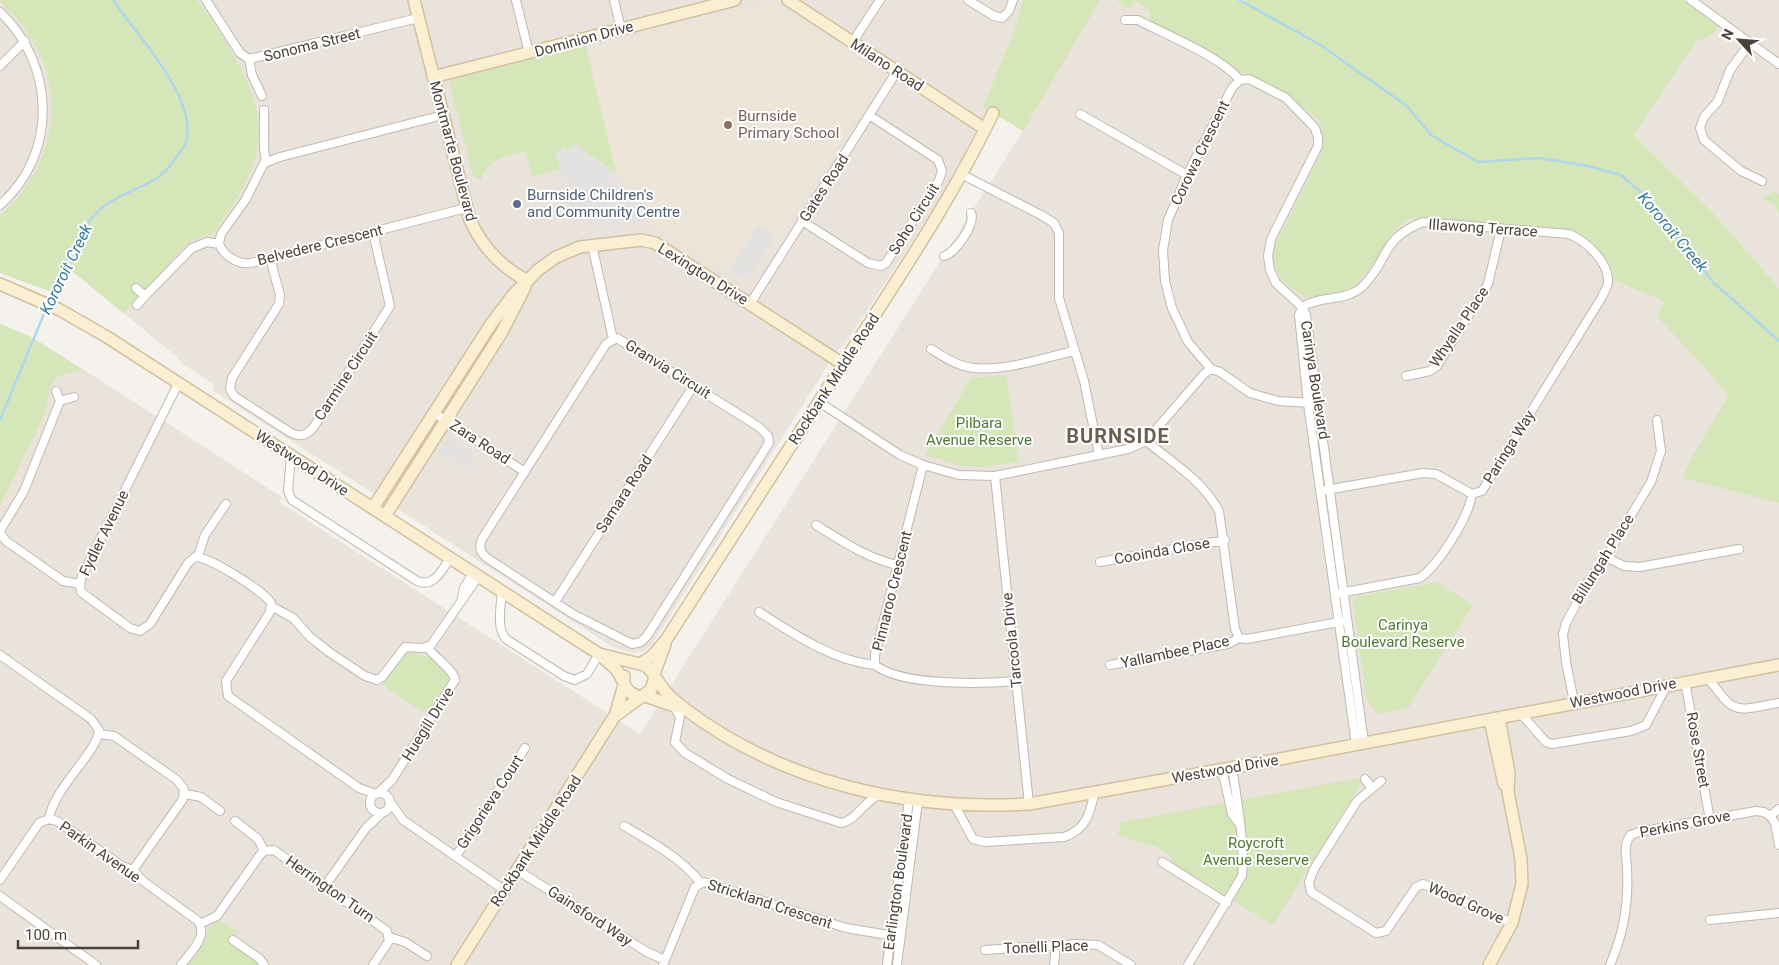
<svg xmlns="http://www.w3.org/2000/svg" width="1779" height="965" viewBox="0 0 1779 965" font-family="Roboto,sans-serif">
<style>
.residential{fill:#e9e3db}
.education{fill:#ede5d8}
.green{fill:#d5e6b9}
.parking{fill:#e4e2e0}
.lines{fill:none;stroke-linecap:round;stroke-linejoin:round}
.stream{stroke:#afd7ec;stroke-width:2.5}
.street-casing{stroke:#c0b9b0;stroke-width:10}
.secondary-casing{stroke:#d1c1a0;stroke-width:14}
.street{stroke:#fff;stroke-width:8}
.secondary{stroke:#fbeed1;stroke-width:11}
.education-dot{fill:#8d6e63;stroke:#fff;stroke-width:2}
.service-dot{fill:#5c6f8a;stroke:#fff;stroke-width:2}
.labels{text-anchor:middle;dominant-baseline:central;stroke-width:4;stroke-linejoin:round;paint-order:stroke}
.street-label{font-size:15px;fill:#49423a;stroke:#fff}
.education-label{font-size:15px;fill:#785e54;stroke:#fff;text-anchor:start}
.service-label{font-size:15px;fill:#4e5e75;stroke:#fff;text-anchor:start}
.park-label{font-size:15px;fill:#517831;stroke:#fff}
.water-label{font-size:16px;font-style:italic;fill:#367a9e;stroke:#fff}
.district-label{font-size:20px;font-weight:bold;letter-spacing:1px;fill:#6b5f52;stroke:#fff}
</style>
<rect width="100%" height="100%" fill="#f5f2ed"/>
<!-- residential -->
<path class="residential" d="M0 0H1239L1779 341V965H0V324L33 338 67 359 282 497 279 502 640 734 1023 131 987 109 944 193 853 332 844 345 836 352 652 644 643 652 632 653 613 647 212 390 215 385 183 364 176 356 71 270 69 261 54 293 0 273Z
M1684 0H1779V288L1717 217 1634 135 1696 42 1714 34 1719 26Z"/>
<!-- education -->
<path class="education" d="M770 3 880 72 881 79 748 285 651 225 642 191 616 172 587 49Z"/>
<!-- green -->
<path class="green" d="M0 0H197C211 16 222 35 233 54 277 130 261 168 212 235L199 237 186 245 123 313 71 270 69 261 54 293 0 273V215C49 175 68 102 35 45 29 35 23 25 15 17 10 12 2 6 0 0Z
M1023 0H1100L1023 131 983 107 1016 27Z
M1116 0H1684L1719 26 1714 34 1696 42 1634 135 1717 217 1779 288V503L1683 478 1692 457 1728 396 1706 369 1657 316 1665 302 1612 279 1613 272C1602 256 1591 241 1573 231L1439 218 1408 219 1393 232 1373 264 1356 285 1336 294 1304 297 1283 281 1276 270 1273 250 1322 151 1323 137 1319 121 1286 93 1239 71 1152 23 1149 10 1135 0 1130 9Z
M585 44 616 172 559 151 556 152 560 169 532 176 526 151C507 156 487 158 481 180L473 176 449 80Z
M1775 191 1779 194V214L1775 204 1761 198Z
M0 324 33 338 83 370 57 376 50 387 44 415 0 506Z
M1006 375 1019 462 982 467 963 466 925 455 971 378Z
M1436 582 1473 605 1408 708 1377 714 1366 698 1353 601 1356 597Z
M408 651 431 658 449 674 450 683 429 715 391 691 383 684 403 655Z
M1365 777 1273 925 1171 862V856L1157 847 1118 835 1121 822Z
M218 920 237 932 230 943 257 961 259 965H189L206 940 207 931Z"/>
<!-- parking -->
<path class="parking" d="M574 143 610 168 615 185 640 203 637 208 643 214 646 224H632V221L625 216 619 223 622 228 613 229 604 223 601 227 572 207 563 194 569 190 564 186 556 152 565 147 567 153Z
M758 225 776 236 748 281 730 269Z
M449 436 477 454 467 471 439 453Z"/>
<g class="lines">
<!-- stream -->
<path class="stream" d="M1239 0 1319 44 1407 106 1431 135 1478 162 1539 158 1588 166 1621 175 1642 193 1714 283 1779 341
M50 301C59 280 74 239 88 222 108 197 129 194 154 180 164 174 172 164 178 155 181 151 185 147 186 142 198 98 136 34 113 0
M0 420 46 309"/>
<defs>
<path id="street" d="M206 0 240 53 249 59 418 18
M516 0 529 53
M614 0 621 29
M968 0 994 16 1002 18 1009 11 1013 0
M1691 0 1779 64
M0 12C55 64 59 153 0 205
M1125 20H1138C1166 35 1220 56 1240 80L1249 79 1286 98 1315 128 1318 138V146L1271 239 1268 256 1270 270 1276 283 1302 307C1320 295 1347 302 1363 286 1390 259 1380 239 1423 222L1569 234C1586 241 1609 262 1608 282 1608 287 1604 292 1602 297L1482 491 1472 494 1436 474 1423 473 1320 491
M852 43 880 0
M1750 43 1730 70 1718 101 1704 117 1700 128 1704 140 1741 171 1762 181
M249 59 252 75 262 96
M0 66 25 41
M1240 80 1232 88 1187 175 1168 220 1163 250 1165 281 1172 308 1188 342 1211 369 1220 372 1250 393 1278 401 1312 403
M264 110V149L266 162
M1080 114 1187 175
M443 115 280 157 264 163 246 199 221 234 219 244C224 256 238 265 251 263L466 208
M963 175 1041 215 1054 223 1059 233V298L1084 381 1099 455
M802 221 868 263 881 266 886 263 939 180 942 171 938 160 869 115
M592 245 613 339
M944 256C955 253 976 224 971 213
M270 258 280 295 279 304 232 378 230 389 234 396 288 431C297 437 305 437 313 428L390 306 373 232
M136 288 145 296 137 305
M145 296 192 248 207 242 219 244
M750 304 897 71
M1302 307 1299 315 1308 404 1356 744
M1302 307 1306 315 1364 743
M617 338 759 427 768 436 769 443 647 636 641 642 632 644 573 614 490 560C481 554 478 549 482 539L606 344Z
M931 349C944 357 959 367 974 368 1007 371 1043 358 1074 351
M1406 376 1430 371 1437 366 1488 284 1501 229
M178 384 82 576 80 584 81 592 130 628 140 631 150 624 188 563 195 557C207 555 265 592 271 603L270 612 226 681 228 696 359 788 376 794
M56 391 60 401 74 397
M819 402 900 455 923 465 959 475 995 476 1128 449 1146 441 1204 374 1211 369
M434 413 525 472
M1146 441C1172 462 1203 481 1219 511L1235 629 1239 638 1247 639 1344 621
M291 456 288 491 292 500 417 581C434 588 442 570 450 558
M923 465 875 655V665C901 686 983 684 1016 681
M995 476 1029 804
M816 525C842 541 867 558 897 565
M0 531 24 491 60 401
M0 533 6 541 63 581 80 584
M198 556 205 535 226 504
M1606 557 1624 566 1640 567 1739 549
M1100 562 1225 540
M502 591C501 606 496 628 506 639L564 676 575 680 587 674 599 654
M1340 593 1420 578C1439 564 1469 517 1472 494
M462 597 464 588 473 573
M555 602 694 385
M271 606 293 618 310 637 329 652 365 676 377 680 382 677 405 647 423 648 431 645 478 577
M759 612C794 634 833 661 875 665
M0 655 91 719 99 730C98 752 54 787 49 819
M1110 665 1228 644 1239 638
M1707 677C1737 716 1732 711 1779 703
M1685 681 1710 820
M1574 702 1566 662 1563 634 1566 623 1588 582 1606 557 1651 482 1661 451 1657 420
M673 705 680 717 675 742 685 753 728 779 776 802 841 823C857 820 864 801 879 795
M1521 714 1546 742 1552 744 1631 731 1646 725 1667 685
M99 734 114 736 177 780 184 789 183 799 133 870
M1222 769 1232 814 1238 822
M1365 779 1371 787
M1381 781 1357 801 1314 869 1309 882 1311 892 1376 933 1386 931 1416 887 1423 884 1512 923
M370 803a10 10 0 1 1 20 0a10 10 0 1 1-20 0Z
M185 794 201 797 220 811
M377 794 392 780 455 680C454 670 435 658 427 647
M389 800 403 820 504 890
M954 804 973 839 985 842 1064 837C1087 829 1090 813 1095 791
M1770 816 1775 823 1779 845
M235 821 258 839 264 851
M624 826C650 841 681 858 700 882
M456 856 525 748
M1162 862 1227 903
M517 870 647 952 665 960
M0 880 39 823 49 819 57 821 122 866 133 870 143 881 198 921C209 936 190 953 181 965
M325 886 366 828 382 813
M0 896 96 965
M1710 920 1779 913
M200 924 217 916 260 855 264 851 274 850 387 931 389 941 373 965
M389 937 405 942 427 956
M233 940 260 959 264 965
M985 950 1076 944 1098 945 1131 965
M663 965 695 887 704 882 846 928 900 937
M887 965 909 800
M897 965 918 801
M1054 965 1056 945
M1188 965 1242 876C1245 844 1237 800 1232 767
M1610 965C1623 935 1629 902 1627 869 1627 857 1622 845 1631 835L1639 832 1756 811 1764 812 1770 816 1779 809"/>
<path id="secondary" d="M414 0 470 220C482 246 502 268 528 281
M788 0 985 129
M433 77 735 0
M0 284 60 310 107 337 599 654 616 669 623 681
M373 508 491 324 513 295 538 270 556 257 580 247 641 240 655 243 843 364
M385 516 502 332 525 287
M599 654 644 665C653 670 656 680 663 688 668 696 677 703 685 709 783 783 908 811 1029 804L1269 761 1779 665
M640 664 652 656 666 640C727 545 788 451 848 356 900 276 952 198 993 113
M654 674 665 644
M624 676C622 688 630 694 641 697L651 690 655 677
M645 696 678 707
M615 716 624 685
M1490 720 1504 784
M457 965 614 717 641 697
M1489 965 1512 923 1522 884 1521 859 1508 792 1509 773 1499 718"/>
</defs>
<!-- street casing -->
<use href="#street" class="street-casing"/>
<!-- secondary casing -->
<use href="#secondary" class="secondary-casing"/>
<!-- street -->
<use href="#street" class="street"/>
<!-- secondary -->
<use href="#secondary" class="secondary"/>
</g>
<!-- markers -->
<circle class="education-dot" cx="728" cy="125" r="5"/>
<circle class="service-dot" cx="517" cy="204" r="5"/>
<g class="labels">
<!-- street labels -->
<g class="street-label">
<text transform="translate(584 39) rotate(-15)">Dominion Drive</text>
<text transform="translate(312 45) rotate(-14)">Sonoma Street</text>
<text transform="translate(887 65) rotate(33)">Milano Road</text>
<text transform="translate(453 151) rotate(75)">Montmarte Boulevard</text>
<text transform="translate(1200 153) rotate(-64)">Corowa Crescent</text>
<text transform="translate(824 188) rotate(-57)">Gates Road</text>
<text transform="translate(914 219) rotate(-58)">Soho Circuit</text>
<text transform="translate(1483 228) rotate(4)">Illawong Terrace</text>
<text transform="translate(320 245) rotate(-14)">Belvedere Crescent</text>
<text transform="translate(703 274) rotate(32)">Lexington Drive</text>
<text transform="translate(1459 327) rotate(-56)">Whyalla Place</text>
<text transform="translate(668 369) rotate(32)">Granvia Circuit</text>
<text transform="translate(346 376) rotate(-57)">Carmine Circuit</text>
<text transform="translate(834 379) rotate(-57)">Rockbank Middle Road</text>
<text transform="translate(1315 380) rotate(81)">Carinya Boulevard</text>
<text transform="translate(480 442) rotate(33)">Zara Road</text>
<text transform="translate(1509 447) rotate(-58)">Paringa Way</text>
<text transform="translate(302 463) rotate(33)">Westwood Drive</text>
<text transform="translate(624 494) rotate(-57)">Samara Road</text>
<text transform="translate(104 533) rotate(-64)">Fydler Avenue</text>
<text transform="translate(1162 551) rotate(-10)">Cooinda Close</text>
<text transform="translate(1603 559) rotate(-58)">Billungah Place</text>
<text transform="translate(892 591) rotate(-76)">Pinnaroo Crescent</text>
<text transform="translate(1012 640) rotate(-96)">Tarcoola Drive</text>
<text transform="translate(1175 652) rotate(-12)">Yallambee Place</text>
<text transform="translate(1623 693) rotate(-11)">Westwood Drive</text>
<text transform="translate(428 724) rotate(-58)">Huegill Drive</text>
<text transform="translate(1698 750) rotate(80)">Rose Street</text>
<text transform="translate(1225 769) rotate(-10)">Westwood Drive</text>
<text transform="translate(490 802) rotate(-57)">Grigorieva Court</text>
<text transform="translate(1685 824) rotate(-11)">Perkins Grove</text>
<text transform="translate(536 841) rotate(-57)">Rockbank Middle Road</text>
<text transform="translate(100 852) rotate(35)">Parkin Avenue</text>
<text transform="translate(898 882) rotate(-82)">Earlington Boulevard</text>
<text transform="translate(330 889) rotate(35)">Herrington Turn</text>
<text transform="translate(1466 903) rotate(24)">Wood Grove</text>
<text transform="translate(770 904) rotate(18)">Strickland Crescent</text>
<text transform="translate(590 916) rotate(33)">Gainsford Way</text>
<text transform="translate(1046 947) rotate(-2)">Tonelli Place</text>
</g>
<!-- education labels -->
<g class="education-label">
<text x="738" y="116">Burnside<tspan x="738" dy="17">Primary School</tspan></text>
</g>
<!-- service labels -->
<g class="service-label">
<text x="527" y="195">Burnside Children's<tspan x="527" dy="17">and Community Centre</tspan></text>
</g>
<!-- park labels -->
<g class="park-label">
<text x="979" y="423">Pilbara<tspan x="979" dy="17">Avenue Reserve</tspan></text>
<text x="1403" y="625">Carinya<tspan x="1403" dy="17">Boulevard Reserve</tspan></text>
<text x="1256" y="843">Roycroft<tspan x="1256" dy="17">Avenue Reserve</tspan></text>
</g>
<!-- water labels -->
<g class="water-label">
<text transform="translate(1673 232) rotate(50)">Kororoit Creek</text>
<text transform="translate(66 269) rotate(-64)">Kororoit Creek</text>
</g>
<!-- district labels -->
<g class="district-label">
<text x="1118" y="436">BURNSIDE</text>
</g>
</g>
<!-- north arrow -->
<g transform="translate(1739 40) rotate(296)" stroke="#ffffff" stroke-width="4" paint-order="stroke">
<path d="M0-4L9 19L0 12L-9 19Z" fill="#49423a"/>
<text y="-8" font-size="14" font-weight="bold" text-anchor="middle" fill="#49423a">N</text>
</g>
<!-- scale -->
<path d="M18 940v8h120v-8" fill="none" stroke="#49423a" stroke-width="2.5"/>
<text x="25" y="940" font-size="15" fill="#49423a" stroke="#ffffff" stroke-width="4" paint-order="stroke">100 m</text>
</svg>
